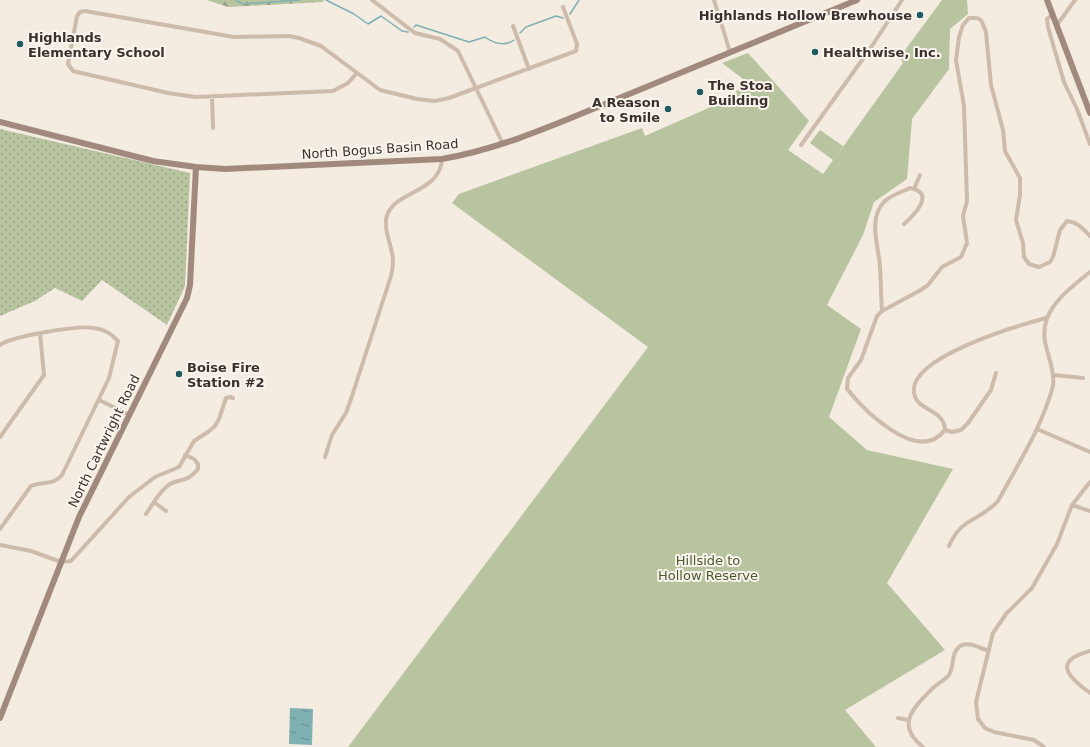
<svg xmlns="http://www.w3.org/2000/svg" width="1090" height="747" viewBox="0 0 1090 747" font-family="'DejaVu Sans',sans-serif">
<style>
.grass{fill:url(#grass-dots)}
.forest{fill:url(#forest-firs)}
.green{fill:#b8c4a0}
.water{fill:url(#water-ripples)}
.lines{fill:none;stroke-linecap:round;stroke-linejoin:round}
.stream{stroke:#7fb0b2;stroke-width:1.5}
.street{stroke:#cdbbac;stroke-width:4}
.secondary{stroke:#a18a7d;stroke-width:6}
.poi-dot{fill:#1f5a5e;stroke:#fbf5ee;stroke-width:1.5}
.labels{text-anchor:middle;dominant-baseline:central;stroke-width:4;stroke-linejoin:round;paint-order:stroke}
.poi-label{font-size:13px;font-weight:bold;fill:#3b302b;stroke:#fbf5ee;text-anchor:start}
.street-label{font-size:13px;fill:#3b302b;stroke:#fbf5ee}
.park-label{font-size:13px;fill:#4a5a2e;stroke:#fbf5ee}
</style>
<defs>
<pattern id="grass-dots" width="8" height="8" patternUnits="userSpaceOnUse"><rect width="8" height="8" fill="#b8c4a0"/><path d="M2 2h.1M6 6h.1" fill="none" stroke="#97a083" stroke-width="1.8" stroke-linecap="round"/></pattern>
<pattern id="forest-firs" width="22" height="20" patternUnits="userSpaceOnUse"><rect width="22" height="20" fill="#b8c4a0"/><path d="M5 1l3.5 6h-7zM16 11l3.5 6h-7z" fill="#97a083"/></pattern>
<pattern id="water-ripples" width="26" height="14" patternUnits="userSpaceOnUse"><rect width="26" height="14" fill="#7fb0b2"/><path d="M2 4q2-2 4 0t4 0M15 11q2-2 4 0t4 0" fill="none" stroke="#699091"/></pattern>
</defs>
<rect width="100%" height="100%" fill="#f4ebe1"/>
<!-- grass -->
<path class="grass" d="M0 129 190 173 185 286 167 325 102 280 82 301 55 288 35 301 0 316Z"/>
<!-- forest -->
<path class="forest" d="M207 0H324L323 2 228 7Z"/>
<!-- green -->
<path class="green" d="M942 0H967L968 14 950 29 949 69 912 119 907 179 874 202 863 235 827 305 861 329 829 417 867 450 953 469 887 583 945 650 845 710 876 747H348L648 347 452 203 459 194 642 128 645 136 729 99 737 95 736 91 751 85 722 63 748 53 809 121 788 150 823 174 833 160 810 143 820 130 843 146 835 158 903 63 900 57Z"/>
<!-- water -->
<path class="water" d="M290 708 313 709 312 745 289 744Z"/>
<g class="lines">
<!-- stream -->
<path class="stream" d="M236 0 243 4 300 0
M326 0 354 14 368 24 381 16 402 31 408 32
M570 14 579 0
M414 27 416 25 469 42 485 37C493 43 505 47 514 40
M520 33 526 27 556 16 563 18"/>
<!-- street -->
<path class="street" d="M372 0 415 33 440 39 458 51 503 144
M714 0 730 52
M1053 14 1047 19 1048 27 1064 82 1077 109 1090 144
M1057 25 1075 0
M513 26 529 69
M356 74 348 83 333 91 196 97 168 93 73 71 68 64 77 16 80 12 85 11 234 37 289 36 299 38 321 46 380 90 417 99 435 101 449 98 576 51 577 44 563 7
M212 96 213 128
M801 145 870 49 902 0
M914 189 920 175
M882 311C881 296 881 282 880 267 879 247 867 218 885 201 891 195 902 192 910 188 937 193 913 216 904 224
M1046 318C1020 325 908 357 914 393 917 412 944 408 945 430 918 465 865 411 847 389L848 378 861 360 877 316 882 311 919 291 928 285 942 267 961 257 967 243 963 216 967 201 964 106 956 60 959 37 963 25 969 18H977L981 20 986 32 991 85 1003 130 1005 151 1020 178V195L1016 220 1023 243 1024 257 1029 264 1039 267 1050 262 1053 257 1060 230 1067 221C1078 222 1083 229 1090 236
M0 345C12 336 79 325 94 328 104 329 112 334 118 341L109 378 62 475C53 486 42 481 31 486L0 529
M1053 375 1083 378
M99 400 130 415
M1037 429 1090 452
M945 430 952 432 961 430 968 423 991 390 996 373
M0 437 44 375 40 333
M325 457 332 435 346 413 351 399 391 276C392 271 393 266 393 261 393 246 381 227 388 213 399 190 440 192 442 159
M154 502 166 511
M1072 505 1090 511
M146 514C153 504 160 490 170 484 182 478 188 482 198 469V464L194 459 185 455
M0 545 31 551 61 562 71 561 129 497 155 477 179 467 194 441 208 432 215 426 219 419 226 398 230 397 233 398
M949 546C962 516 979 522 998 501 1018 464 1042 427 1053 386 1055 375 1050 361 1047 350 1035 314 1064 293 1090 272
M1090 651C1052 661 1068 677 1090 693
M898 718 908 720
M923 747C895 725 913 708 933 688 938 683 945 680 949 675 955 665 950 651 962 645 971 642 980 648 988 651
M1044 747 1034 740 994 732 985 728 978 719 976 702 993 633 1006 614 1032 588 1057 544 1072 505 1090 482"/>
<!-- secondary -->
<path class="secondary" d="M1047 0 1090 113
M0 122 153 161 196 167 225 169 291 166 442 159C505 148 563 121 622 97 700 65 779 32 857 0
M0 718 79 517 187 298 190 285 196 167"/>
</g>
<!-- markers -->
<g class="poi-dot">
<circle cx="920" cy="15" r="4"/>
<circle cx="20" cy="44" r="4"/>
<circle cx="815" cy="52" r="4"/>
<circle cx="700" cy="92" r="4"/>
<circle cx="668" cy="109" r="4"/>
<circle cx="179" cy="374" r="4"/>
</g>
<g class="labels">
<!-- poi labels -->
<g class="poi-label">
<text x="912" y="15" text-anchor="end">Highlands Hollow Brewhouse</text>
<text x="28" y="37">Highlands<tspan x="28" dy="15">Elementary School</tspan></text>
<text x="823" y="52">Healthwise, Inc.</text>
<text x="708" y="85">The Stoa<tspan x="708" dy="15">Building</tspan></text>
<text x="660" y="102" text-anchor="end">A Reason<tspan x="660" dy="15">to Smile</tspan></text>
<text x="187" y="367">Boise Fire<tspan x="187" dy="15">Station #2</tspan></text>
</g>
<!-- street labels -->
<g class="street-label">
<text transform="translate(380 149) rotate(-4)">North Bogus Basin Road</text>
<text transform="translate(104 441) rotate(-64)">North Cartwright Road</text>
</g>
<!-- park labels -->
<g class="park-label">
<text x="708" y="560">Hillside to<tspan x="708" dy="15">Hollow Reserve</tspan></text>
</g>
</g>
</svg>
